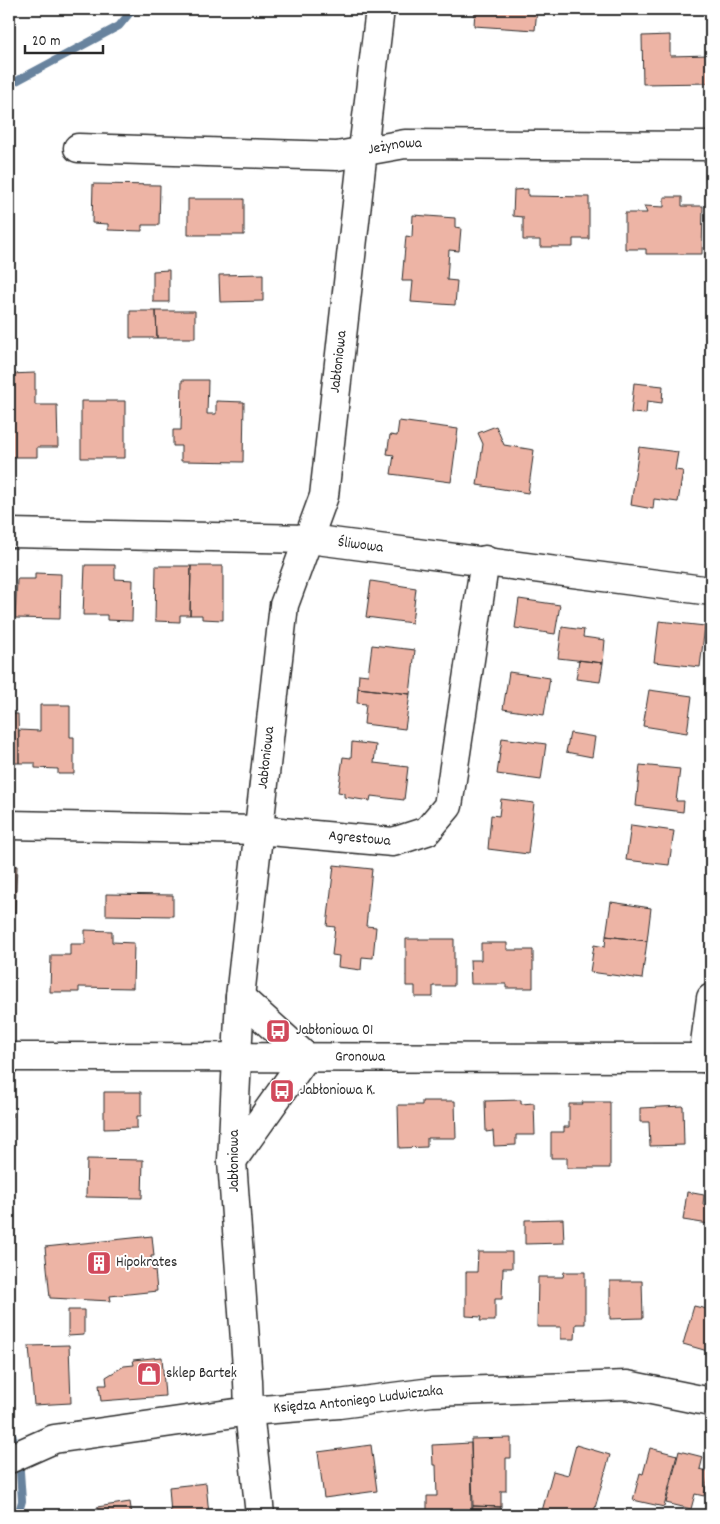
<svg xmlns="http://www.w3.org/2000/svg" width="720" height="1524" viewBox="0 0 720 1524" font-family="Dekko,sans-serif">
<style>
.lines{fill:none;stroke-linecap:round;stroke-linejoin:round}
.stream{stroke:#68839e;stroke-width:8}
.building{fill:#edb4a5;stroke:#2b2b2b}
.minor-casing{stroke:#2b2b2b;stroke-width:31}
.minor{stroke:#fff;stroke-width:28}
.labels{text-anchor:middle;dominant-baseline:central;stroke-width:4;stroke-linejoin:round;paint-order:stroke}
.street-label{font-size:15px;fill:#2b2b2b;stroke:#fff}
.poi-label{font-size:15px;fill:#2b2b2b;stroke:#fff;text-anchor:start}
</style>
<rect width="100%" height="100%" fill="#fff"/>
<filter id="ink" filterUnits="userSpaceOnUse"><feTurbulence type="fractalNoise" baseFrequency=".02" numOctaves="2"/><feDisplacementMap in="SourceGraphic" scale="10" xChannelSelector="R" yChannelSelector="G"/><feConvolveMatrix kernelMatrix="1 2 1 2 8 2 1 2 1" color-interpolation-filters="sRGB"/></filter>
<g filter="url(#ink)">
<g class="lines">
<!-- stream -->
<path class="stream" d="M9 85 119 26 133 9
M9 1429 14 1440
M18 1515 22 1501 20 1471"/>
</g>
<!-- building -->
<path class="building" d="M475 9H537L535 30 474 26Z
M670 35V56L710 55 711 83 643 84 642 36Z
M93 184 160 185 159 225H142V231L108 230V224L92 223Z
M528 189V196L589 197V239H573V247H540V240H523V217L513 216 514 190Z
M664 197H682V206H703L702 254H646V249H625V213H647L644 206 664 207Z
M188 199H244V235H188Z
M413 215 455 218V227L461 228 459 251 449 250 447 280 457 281 455 305 411 302 413 281H402L406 236 412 237Z
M169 270V302H153V271Z
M263 274V301L220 302 219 275Z
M130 311H156L157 338H130Z
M156 311H195V338H157Z
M35 373V405H57L58 447H37V457H9V374Z
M182 380H208L207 414H216V401L244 402 243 462 181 461V446H173V430H181Z
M634 383 663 386 662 403 647 401 646 414 631 413Z
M81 401H125V458H81Z
M399 421 458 429 451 482 391 474 394 455 387 454 390 435 397 436Z
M496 426 504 445 534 450 528 493 477 485 483 444 478 433Z
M639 447 678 452 675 470 683 471 678 502 654 499 653 509 631 505Z
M85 565H115V579L133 580 132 621 107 620V615H83Z
M156 566H191L190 615H180V622L155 621Z
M191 566H223V620L202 619V615H190Z
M35 573 61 574 60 619 15 618 17 579H35Z
M371 581 416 588 412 623 366 617Z
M519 599 560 605 555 634 515 628Z
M659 621 705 626 700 667 654 662Z
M562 627 584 630 583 637 605 640 603 663 558 658Z
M372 645 415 650 410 694 358 688 359 674 368 675Z
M579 660 603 663 600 682 576 679Z
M509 672 550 678 544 715 503 709Z
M358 688 410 694 405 729 364 724 366 704 357 703Z
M649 690 692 696 687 733 643 726Z
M40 705H70V737H74V774H58V769L35 768V763H19V730L40 731Z
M9 714H18L19 763H9Z
M570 733 595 737 592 757 566 752Z
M502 738 546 744 541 780 497 774Z
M352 742 376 745 374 763 408 767 404 800 371 796 370 801 344 797V793L338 792 343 757 351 758Z
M640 765 680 769 676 801H684L683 812 636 806Z
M501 799 534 803 528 854 488 849 491 815 499 816Z
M631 825 674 831 669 865 626 860Z
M334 865 372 869 366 926 376 927 373 958 362 957 361 970 338 967 339 956 332 955 335 927 327 926Z
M9 866H17L15 913H9Z
M106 894 173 895V916L106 915Z
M611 902 651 908 647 941 606 936Z
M85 930 112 931V942L134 943 133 988 79 987V992H50L51 955H70V944H85Z
M606 936 647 941 642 979 590 972 594 945 605 947Z
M406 939H454V986H433V997H415V986H406Z
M481 943H507V950H533V988H506V984H471L470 960H481Z
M104 1092H141V1116H137V1128L104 1129Z
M521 1100V1104L534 1103 535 1135H516V1145L494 1146 493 1131 486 1132 485 1101Z
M422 1101H455L456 1138H427V1147L399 1148 398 1105H422Z
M582 1102H610V1168H567V1158H551V1132H564V1127H569V1104H583Z
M683 1106 684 1145 650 1146 649 1122H640V1108Z
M9 1113H12V1164H9Z
M711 1127V1152H708Z
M87 1159 143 1160 142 1198 86 1197Z
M687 1192 704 1195 703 1205 711 1206 709 1224 683 1220Z
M563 1219 564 1243 525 1244V1220Z
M152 1236 154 1256H151L153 1271 155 1270 157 1291 110 1296 111 1301 50 1298 45 1247Z
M478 1252H512V1268H503L502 1299H495V1321H480L481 1317 466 1316V1272H477Z
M564 1272H585V1324H576L575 1339H561V1327H537L538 1277H563Z
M610 1281H642L643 1318 610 1319Z
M694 1306 711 1310V1352L683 1344Z
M68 1310H84V1335L68 1336Z
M69 1345 71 1403 34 1405 29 1346Z
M162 1357 165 1396 101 1401 99 1385H107L106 1377 124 1366 134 1365 133 1360Z
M511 1438V1458H506V1491H501V1507L473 1506 471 1439Z
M471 1443 472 1511 427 1512V1496H437L436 1465H433L432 1445Z
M371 1445 377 1491 324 1498 318 1452Z
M576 1445 610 1455 593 1515H560L542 1511 553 1471 568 1475Z
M650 1448 677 1455 664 1507 633 1500 640 1473 643 1474Z
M679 1451 703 1457 700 1469 710 1472 704 1496 695 1494 691 1509 666 1503Z
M206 1483 209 1515H171L169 1487Z
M130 1502 132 1515H98L97 1507Z
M473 1506 501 1507V1515H472Z
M453 1511H472V1515H453Z"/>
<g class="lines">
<defs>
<g id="minor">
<path id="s1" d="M78 148 337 156 405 144 711 146"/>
<path id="s2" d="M9 533 309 539 711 591"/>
<path id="s3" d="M9 825 258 830 393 842 427 831 448 806 485 560"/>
<path id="s4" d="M9 1057 711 1058"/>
<path d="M703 1058 711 998"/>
<path d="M232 1161 306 1057 240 997"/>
<path id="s5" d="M9 1459 54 1439 249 1411 339 1404 432 1392 627 1385 711 1402"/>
<path id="s6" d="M260 1515 249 1411 248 1381 232 1161 240 997 284 605 324 496 363 150 380 9"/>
</g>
</defs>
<!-- minor casing -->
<use href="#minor" class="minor-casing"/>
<!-- minor -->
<use href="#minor" class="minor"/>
</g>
</g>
<!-- icons -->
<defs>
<symbol id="bus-square" viewBox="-11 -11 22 22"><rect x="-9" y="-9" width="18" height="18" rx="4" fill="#d1495b" stroke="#fff"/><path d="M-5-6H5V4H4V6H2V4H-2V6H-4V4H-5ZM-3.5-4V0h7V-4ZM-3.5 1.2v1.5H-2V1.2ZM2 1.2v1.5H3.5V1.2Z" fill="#fff"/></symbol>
<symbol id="building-square" viewBox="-11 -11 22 22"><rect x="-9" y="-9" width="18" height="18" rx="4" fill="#d1495b" stroke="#fff"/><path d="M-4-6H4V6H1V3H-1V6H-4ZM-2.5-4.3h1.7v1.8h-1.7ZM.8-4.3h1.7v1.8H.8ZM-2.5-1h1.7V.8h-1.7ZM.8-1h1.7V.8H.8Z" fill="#fff"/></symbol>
<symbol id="shop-square" viewBox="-11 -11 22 22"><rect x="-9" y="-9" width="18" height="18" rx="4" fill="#d1495b" stroke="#fff"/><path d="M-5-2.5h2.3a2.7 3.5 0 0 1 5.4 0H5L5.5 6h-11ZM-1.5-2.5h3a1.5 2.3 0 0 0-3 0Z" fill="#fff"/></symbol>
</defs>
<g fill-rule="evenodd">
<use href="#bus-square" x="264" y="1017" width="28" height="28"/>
<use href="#bus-square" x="268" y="1077" width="28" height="28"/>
<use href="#building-square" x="85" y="1249" width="28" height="28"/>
<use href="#shop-square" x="135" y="1360" width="28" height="28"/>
</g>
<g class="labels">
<!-- street labels -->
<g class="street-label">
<text stroke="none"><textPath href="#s1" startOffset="318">Jeżynowa</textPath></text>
<text stroke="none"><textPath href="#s6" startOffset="1165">Jabłoniowa</textPath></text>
<text stroke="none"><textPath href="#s2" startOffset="352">Śliwowa</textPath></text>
<text stroke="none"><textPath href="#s6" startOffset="760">Jabłoniowa</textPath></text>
<text stroke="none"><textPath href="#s3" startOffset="351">Agrestowa</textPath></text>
<text stroke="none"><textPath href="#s4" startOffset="351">Gronowa</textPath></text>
<text transform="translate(235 1161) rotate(-90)">Jabłoniowa</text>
<text stroke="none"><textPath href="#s5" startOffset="356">Księdza Antoniego Ludwiczaka</textPath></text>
</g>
<!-- poi labels -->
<g class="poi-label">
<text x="296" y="1031">Jabłoniowa 01</text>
<text x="300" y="1091">Jabłoniowa K.</text>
<text x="116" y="1263">Hipokrates</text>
<text x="166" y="1374">sklep Bartek</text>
</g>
</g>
<!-- margin -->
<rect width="720" height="1524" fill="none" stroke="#fff" stroke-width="30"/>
<rect x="15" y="15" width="690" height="1494" fill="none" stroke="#2b2b2b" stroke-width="2" filter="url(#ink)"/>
<!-- scale -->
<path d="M25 45v8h78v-8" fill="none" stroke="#2b2b2b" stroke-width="2.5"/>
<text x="32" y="45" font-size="15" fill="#2b2b2b" stroke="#ffffff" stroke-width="4" paint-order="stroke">20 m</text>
</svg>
